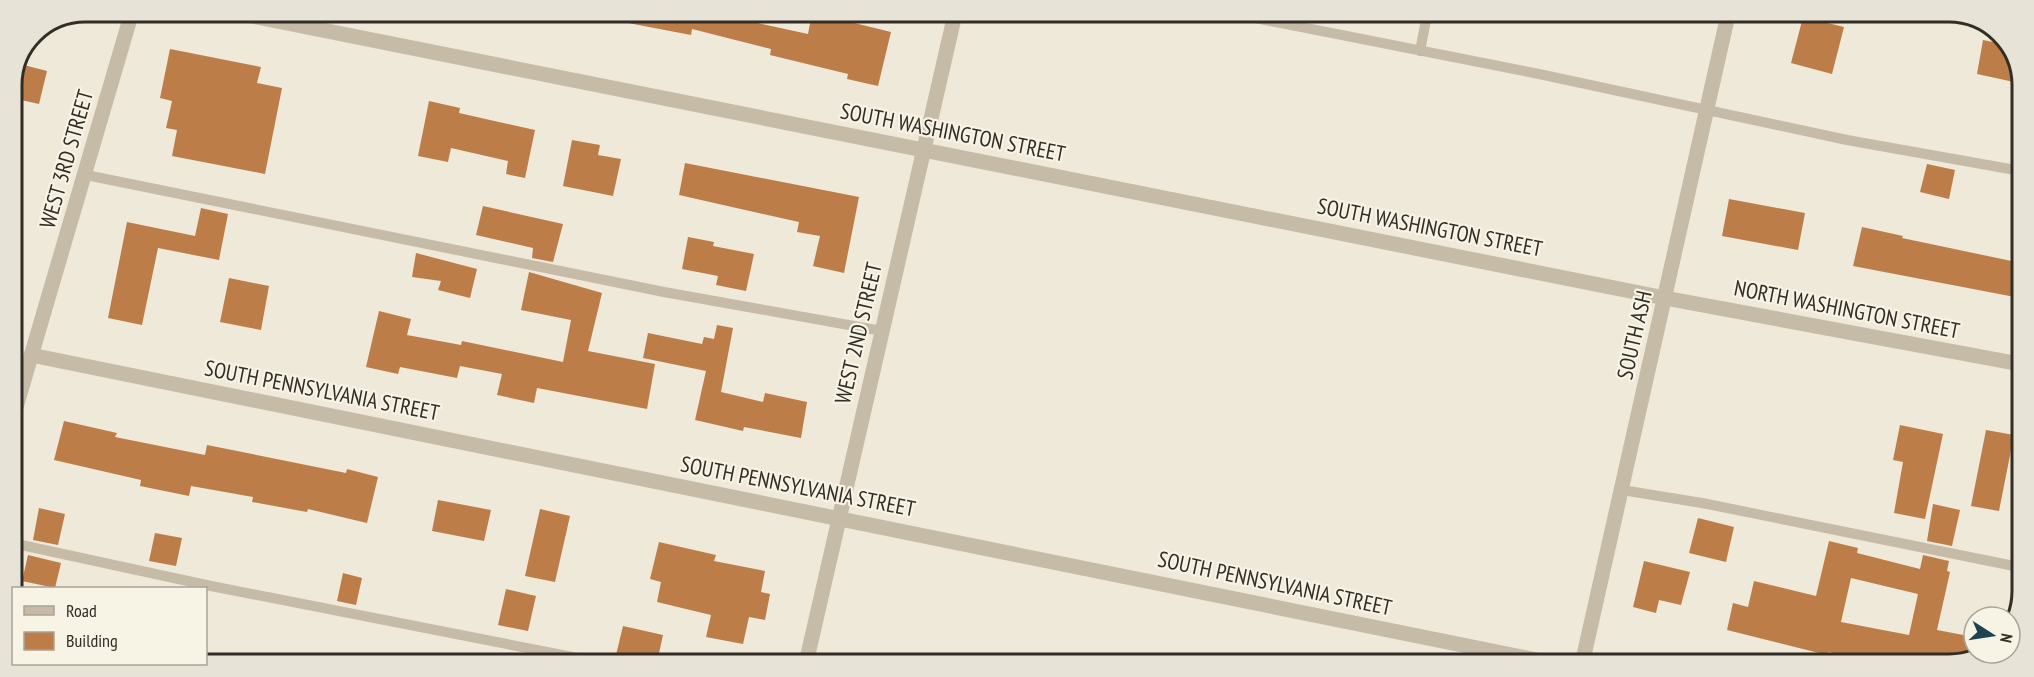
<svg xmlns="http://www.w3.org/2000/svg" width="2034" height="677" viewBox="0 0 2034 677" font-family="'PT Sans Narrow',sans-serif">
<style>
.building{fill:#bd7d49;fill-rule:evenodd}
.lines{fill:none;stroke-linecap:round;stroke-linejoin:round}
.service{stroke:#c6bba6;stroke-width:10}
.minor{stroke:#c6bba6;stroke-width:15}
.tertiary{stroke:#c6bba6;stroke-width:15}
.labels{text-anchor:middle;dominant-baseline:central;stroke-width:4.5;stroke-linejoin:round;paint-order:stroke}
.street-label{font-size:22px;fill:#332d26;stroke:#f7f3e5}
.rim{fill:none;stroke:#332d26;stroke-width:3}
</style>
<rect width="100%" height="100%" fill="#efe9d9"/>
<!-- building -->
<path class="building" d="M629 13H755L753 22 808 34 812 13 835 14 834 18 891 32 878 86 847 79 848 74 770 55 771 49 692 29 691 35 628 23Z
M1803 17 1844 27 1832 74 1791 63Z
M1983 40 2008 45 2016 66 2014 82 1977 74Z
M170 49 261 67 257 83 282 88 265 174 172 156 177 130 166 128 172 101 160 98Z
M20 64 47 71 39 104 12 98V81Z
M429 101 460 108 459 113 535 130 525 178 506 174 508 161 451 148 448 162 418 156Z
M572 140 600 145 598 155 621 159 613 196 563 186Z
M685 163 859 197 844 273 813 266 820 236 797 232 799 222 679 195Z
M1927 164 1955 170 1949 199 1920 192Z
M1729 199 1805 213 1798 250 1722 236Z
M483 206 563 224 553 262 532 258 533 248 476 235Z
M201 208 228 214 219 260 158 248 142 325 108 318 127 222 195 236Z
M1862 227 1903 236 1902 238 2021 263 2020 298 1853 266Z
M688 237 714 242 713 246 754 254 746 291 716 285 718 276 682 269Z
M416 253 477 269 470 298 438 290 441 281 412 277Z
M529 272 602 293 588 351 655 364 647 409 537 388 534 403 497 395 502 374 460 366 457 378 400 367 398 374 366 367 379 311 411 319 407 335 461 345 462 341 563 362 571 320 521 310Z
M229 278 269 286 261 330 220 322Z
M717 325 733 328 721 392 763 402 765 393 807 402 801 438 744 427 743 431 695 420 706 371 643 358 648 333 702 344 704 337 714 339Z
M64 421 117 433 115 437 205 455 207 445 346 473 347 469 378 477 367 523 308 509 307 512 252 502 253 497 191 486 189 496 140 486 141 480 54 460Z
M1900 425 1943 434 1925 519 1894 513 1903 462 1893 460Z
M1986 430 2014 435 1999 511 1971 506Z
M438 500 491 510 484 541 432 531Z
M1933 504 1960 510 1952 546 1927 541Z
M39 508 65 514 58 545 33 540Z
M540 509 570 516 555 582 525 576Z
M1698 518 1734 527 1726 562 1689 553Z
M155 533 182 538 176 566 149 561Z
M1829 541 1858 548 1857 553 1920 569 1923 555 1949 561 1947 571 1950 572 1937 630 1974 637V653H1984L1949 665H1906L1888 661V664L1828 652 1827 655 1727 630 1733 603 1748 607 1754 581 1816 596ZM1851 578 1918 594 1909 635 1841 622Z
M659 542 716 555 714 561 765 571 761 592 770 594 765 620 749 617 743 644 706 637 711 615 657 602 661 582 650 579Z
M28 555 61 563 55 588 22 581Z
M1644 561 1690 572 1681 605 1659 600 1656 613 1633 607Z
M343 573 362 578 356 605 337 601Z
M506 589 536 596 528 631 498 625Z
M623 626 663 635 657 662 616 655Z"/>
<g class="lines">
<!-- service -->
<path class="service" d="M1235 14 1539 74 1847 140 2021 171
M304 27 308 12
M1420 51 1427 15
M86 175 664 292 882 331
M1622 490 1702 503 2019 567
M12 543 211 586 598 662"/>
<!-- minor -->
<path class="minor" d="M232 12 1665 298 2020 364
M31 355 1556 664
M806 663 955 14
M1582 664 1728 15"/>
<!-- tertiary -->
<path class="tertiary" d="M12 421 132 12"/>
</g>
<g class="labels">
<!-- street labels -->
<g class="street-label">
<text transform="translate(953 132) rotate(11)">SOUTH WASHINGTON STREET</text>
<text transform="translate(66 159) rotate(-74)">WEST 3RD STREET</text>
<text transform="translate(1430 227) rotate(11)">SOUTH WASHINGTON STREET</text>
<text transform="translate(1847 309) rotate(11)">NORTH WASHINGTON STREET</text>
<text transform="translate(858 333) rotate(-77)">WEST 2ND STREET</text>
<text transform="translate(1634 335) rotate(-77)">SOUTH ASH</text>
<text transform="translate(322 390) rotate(11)">SOUTH PENNSYLVANIA STREET</text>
<text transform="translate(798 486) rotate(11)">SOUTH PENNSYLVANIA STREET</text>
<text transform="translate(1275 583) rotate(12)">SOUTH PENNSYLVANIA STREET</text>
</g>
</g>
<!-- crop -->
<path d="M0 0H2034V677H0ZM85 22H1949A63 63 0 0 1 2012 85V591A63 63 0 0 1 1949 654H85A63 63 0 0 1 22 591V85A63 63 0 0 1 85 22Z" fill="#e7e3d6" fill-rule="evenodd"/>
<path class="rim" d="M85 22H1949A63 63 0 0 1 2012 85V591A63 63 0 0 1 1949 654H85A63 63 0 0 1 22 591V85A63 63 0 0 1 85 22Z"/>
<!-- legend -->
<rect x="12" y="587" width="195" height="78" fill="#f7f3e5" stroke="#a9a499" stroke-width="1.5"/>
<rect x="24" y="606" width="30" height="9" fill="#c6bba6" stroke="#a9a499" stroke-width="1.5"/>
<text x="66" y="617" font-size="18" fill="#332d26">Road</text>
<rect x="24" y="632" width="30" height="18" fill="#bd7d49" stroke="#a9a499" stroke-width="1.5"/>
<text x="66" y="647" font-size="18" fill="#332d26">Building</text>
<!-- north arrow -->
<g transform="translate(1992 635) rotate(102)"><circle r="28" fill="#f7f3e5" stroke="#a9a499" stroke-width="1.5"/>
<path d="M0-4.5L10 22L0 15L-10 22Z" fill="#1f4351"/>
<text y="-9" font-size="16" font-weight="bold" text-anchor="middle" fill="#332d26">N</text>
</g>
</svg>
